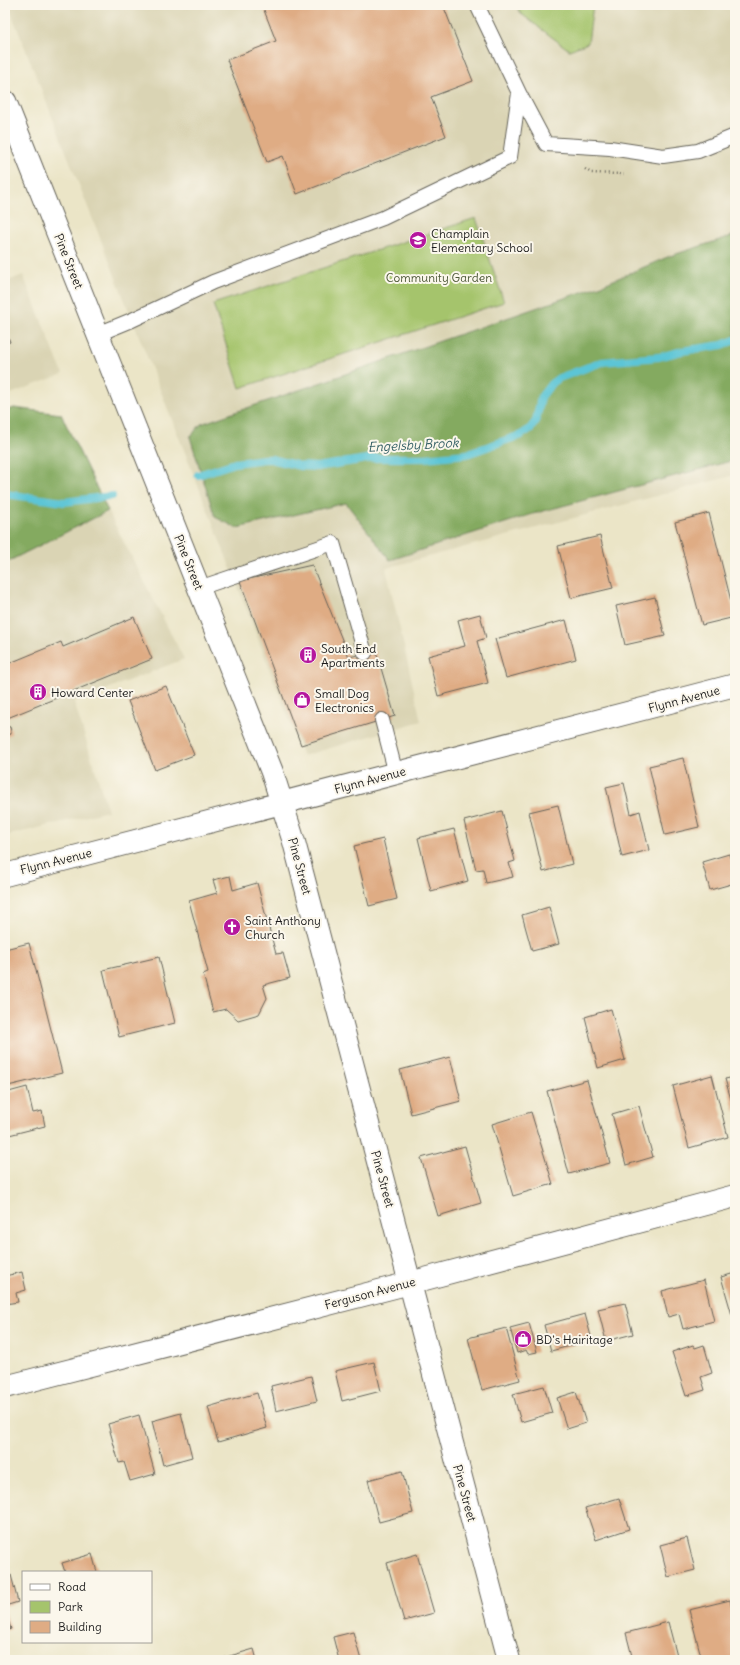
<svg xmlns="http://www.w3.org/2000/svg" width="740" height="1665" viewBox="0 0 740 1665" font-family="Delius,sans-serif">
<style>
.built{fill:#dad4b4}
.green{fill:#a5c46c;stroke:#607044}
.forest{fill:#84aa60;stroke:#50633e}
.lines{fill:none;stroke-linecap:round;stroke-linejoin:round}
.stream{stroke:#5bc5d6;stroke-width:8}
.building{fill:#dfac84}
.lane-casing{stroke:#646258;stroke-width:16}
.street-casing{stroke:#646258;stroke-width:24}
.secondary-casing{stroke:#646258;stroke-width:24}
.path{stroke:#646258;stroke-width:2.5;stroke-dasharray:1 3;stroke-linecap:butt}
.lane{stroke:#fff;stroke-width:14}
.street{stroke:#fff;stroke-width:22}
.secondary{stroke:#fff;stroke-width:22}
.labels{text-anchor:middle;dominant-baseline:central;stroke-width:4;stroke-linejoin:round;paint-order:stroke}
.poi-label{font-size:12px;fill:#1c1c1c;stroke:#fbf7ec;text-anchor:start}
.street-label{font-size:12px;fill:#1c1c1c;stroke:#fbf7ec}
.park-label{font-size:12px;fill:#4c5738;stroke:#fbf7ec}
.water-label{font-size:13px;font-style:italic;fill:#356066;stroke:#fbf7ec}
</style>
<rect width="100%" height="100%" fill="#fbf7ec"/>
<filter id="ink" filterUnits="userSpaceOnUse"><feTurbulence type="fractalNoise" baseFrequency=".025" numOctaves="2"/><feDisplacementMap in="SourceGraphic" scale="8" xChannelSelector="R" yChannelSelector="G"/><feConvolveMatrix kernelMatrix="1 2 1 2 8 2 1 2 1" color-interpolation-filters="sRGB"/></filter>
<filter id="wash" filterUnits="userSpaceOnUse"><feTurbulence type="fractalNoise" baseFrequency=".012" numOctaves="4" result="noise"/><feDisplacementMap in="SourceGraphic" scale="16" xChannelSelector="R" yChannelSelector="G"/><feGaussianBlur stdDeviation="0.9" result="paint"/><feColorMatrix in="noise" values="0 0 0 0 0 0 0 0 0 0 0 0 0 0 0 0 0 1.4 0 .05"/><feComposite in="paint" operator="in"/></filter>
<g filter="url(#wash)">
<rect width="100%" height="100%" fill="#ebe5c7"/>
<!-- built -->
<path class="built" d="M8 5H735V475L386 568 421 721 303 756 231 569Z
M23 275 63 374 5 396V282Z
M108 511 184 659 74 702 108 811 5 836V563Z"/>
<!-- green -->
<path class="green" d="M516 5H593L588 43 569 50 520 13Z
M476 218 504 302 240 388 213 304Z"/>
<!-- forest -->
<path class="forest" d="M735 235V460L536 513 390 560 346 503 237 528 215 517 190 437 201 424 602 285 670 256Z
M14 408 61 414 108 511 5 563V411Z"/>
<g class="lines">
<!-- stream -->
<path class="stream" d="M198 475 235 463 264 459H271L300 466 317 467 373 458H425L467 454 521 435 530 429 536 421 541 397 551 384 559 378 602 362 659 357 682 351 722 345 735 340
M5 494 64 502 112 496"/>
</g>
<g id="blocks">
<!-- building -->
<path class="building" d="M262 5H443L473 81 431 97 446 136 297 194 283 156 267 162 227 60 276 41Z
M5 329 10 342 5 344Z
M709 513 735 617 702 625 675 522Z
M600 536 613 588 571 598 558 546Z
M312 565 349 657 376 651 395 716 301 745 240 581Z
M655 597 665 636 625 645 616 606Z
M480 614 486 638 477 641 488 683 438 696 428 656 465 646 458 620Z
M134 617 152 659 5 719V665L61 642 63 647Z
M566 620 576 659 506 678 495 639Z
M166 686 194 755 155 770 128 701Z
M5 726 10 727 11 731V734L5 737Z
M683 758 699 827 665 835 649 766Z
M624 783 631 814 640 811 649 850 622 857 606 787Z
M558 805 572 864 543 872 529 812Z
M502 811 515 861 509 863 513 877 486 883 483 869 476 870 464 821Z
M454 829 468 881 431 891 418 838Z
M383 839 397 899 369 906 354 846Z
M729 854 735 875V883L710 890 702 862Z
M230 876 233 890 257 883 276 954 283 953 290 978 263 985 267 998 259 1014 238 1020 226 1009 213 1012 203 974 208 972 189 901 217 893 213 880Z
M549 907 559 944 532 951 522 915Z
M29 943 62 1073 8 1086 5 1074V949Z
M159 957 175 1023 119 1037 103 970Z
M611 1009 625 1060 598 1068 585 1017Z
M450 1057 461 1101 411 1114 400 1070Z
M712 1075 728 1137 689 1148 673 1086Z
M735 1077V1113L725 1079Z
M587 1080 610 1163 569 1174 547 1091Z
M27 1087 33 1113 42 1111 45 1126 5 1136V1093Z
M639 1106 653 1157 626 1165 612 1114Z
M531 1112 553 1184 513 1196 492 1124Z
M465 1146 481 1203 438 1216 421 1158Z
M22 1272 26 1290 16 1293 18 1302 5 1304V1276Z
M735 1273V1314L732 1315 721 1277Z
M704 1280 714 1321 683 1329 679 1314 668 1317 662 1291Z
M625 1303 633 1334 606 1341 598 1309Z
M585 1314 592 1340 551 1351 544 1325Z
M529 1323 537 1352 528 1354 526 1350 517 1353 510 1328Z
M506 1328 520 1380 482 1390 468 1338Z
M693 1345 695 1348 704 1345 712 1373 701 1377 705 1390 686 1396 672 1352Z
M374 1362 381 1391 342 1401 335 1371Z
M311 1376 317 1401 276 1411 271 1386Z
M544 1386 552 1413 521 1422 513 1394Z
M576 1392 586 1423 567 1429 557 1398Z
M257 1393 267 1428 218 1442 208 1407Z
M181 1413 192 1457 163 1465 152 1421Z
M139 1415 155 1474 130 1481 124 1462 119 1463 108 1424Z
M402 1471 413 1513 379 1522 368 1480Z
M619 1498 629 1529 596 1540 585 1508Z
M687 1538 695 1570 668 1577 660 1545Z
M92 1554 97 1572H65L62 1563Z
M417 1554 434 1613 404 1621 387 1563Z
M11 1575 18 1602 5 1606V1577Z
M730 1600 735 1622V1649L734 1650 735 1660H702L689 1610Z
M5 1611 11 1629 5 1631Z
M668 1622 678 1660H633L626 1633Z
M353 1632 361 1660H339L333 1637Z
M254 1649 257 1660H216Z"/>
</g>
</g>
<g filter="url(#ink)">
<use href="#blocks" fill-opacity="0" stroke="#646258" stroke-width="1"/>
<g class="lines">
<defs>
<path id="lane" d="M519 93 546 144 610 148 663 156 698 151 735 136
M98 334 132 320 213 282 383 218 510 157 519 93 477 5
M199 588 333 543 365 653
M382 720 396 774"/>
<path id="street" d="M5 1387 410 1283 735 1196"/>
<path id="secondary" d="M5 101 272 772 294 842 509 1660
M5 875 735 685"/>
</defs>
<!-- lane casing -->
<use href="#lane" class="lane-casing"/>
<!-- street casing -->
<use href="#street" class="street-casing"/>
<!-- secondary casing -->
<use href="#secondary" class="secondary-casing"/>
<!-- path -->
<path class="path" d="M585 169 591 173 624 174"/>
<!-- lane -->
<use href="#lane" class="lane"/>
<!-- street -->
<use href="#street" class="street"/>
<!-- secondary -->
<use href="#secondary" class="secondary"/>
</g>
</g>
<!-- icons -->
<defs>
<symbol id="school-disc" viewBox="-11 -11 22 22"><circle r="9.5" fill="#b5179e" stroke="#fbf7ec"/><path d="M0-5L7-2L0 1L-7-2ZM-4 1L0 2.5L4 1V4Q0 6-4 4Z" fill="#fff"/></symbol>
<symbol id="building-disc" viewBox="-11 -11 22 22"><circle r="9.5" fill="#b5179e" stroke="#fbf7ec"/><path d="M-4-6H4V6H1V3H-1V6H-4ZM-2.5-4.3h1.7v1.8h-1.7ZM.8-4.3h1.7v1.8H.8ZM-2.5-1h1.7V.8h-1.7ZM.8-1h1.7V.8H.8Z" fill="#fff"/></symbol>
<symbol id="shop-disc" viewBox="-11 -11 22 22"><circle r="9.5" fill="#b5179e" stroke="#fbf7ec"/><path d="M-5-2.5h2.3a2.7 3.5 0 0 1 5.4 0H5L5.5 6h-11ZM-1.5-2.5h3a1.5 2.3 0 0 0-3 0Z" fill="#fff"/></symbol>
<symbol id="church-disc" viewBox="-11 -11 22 22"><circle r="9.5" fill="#b5179e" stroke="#fbf7ec"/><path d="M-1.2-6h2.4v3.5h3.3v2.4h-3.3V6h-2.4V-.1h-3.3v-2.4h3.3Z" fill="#fff"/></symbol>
</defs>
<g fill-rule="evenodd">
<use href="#school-disc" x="408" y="230" width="20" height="20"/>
<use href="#building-disc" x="298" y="645" width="20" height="20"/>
<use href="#building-disc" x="28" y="682" width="20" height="20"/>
<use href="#shop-disc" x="292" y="690" width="20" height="20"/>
<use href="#church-disc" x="222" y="917" width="20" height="20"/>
<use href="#shop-disc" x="513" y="1329" width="20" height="20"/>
</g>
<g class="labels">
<!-- poi labels -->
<g class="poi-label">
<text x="431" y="233">Champlain<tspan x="431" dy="14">Elementary School</tspan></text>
<text x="321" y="648">South End<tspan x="321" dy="14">Apartments</tspan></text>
<text x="51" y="692">Howard Center</text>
<text x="315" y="693">Small Dog<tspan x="315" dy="14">Electronics</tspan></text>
<text x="245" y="920">Saint Anthony<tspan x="245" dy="14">Church</tspan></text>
<text x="536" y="1339">BD's Hairitage</text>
</g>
<!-- street labels -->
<g class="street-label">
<text transform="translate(69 261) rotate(68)">Pine Street</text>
<text transform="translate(189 562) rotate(68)">Pine Street</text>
<text transform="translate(684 699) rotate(-15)">Flynn Avenue</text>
<text transform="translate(370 780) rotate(-15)">Flynn Avenue</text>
<text transform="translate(56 861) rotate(-14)">Flynn Avenue</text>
<text transform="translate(300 866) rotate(75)">Pine Street</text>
<text transform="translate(383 1179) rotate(75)">Pine Street</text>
<text transform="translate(370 1293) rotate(-15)">Ferguson Avenue</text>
<text transform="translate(465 1493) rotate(75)">Pine Street</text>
</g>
<!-- park labels -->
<g class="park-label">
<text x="439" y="277">Community Garden</text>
</g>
<!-- water labels -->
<g class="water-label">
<text transform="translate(413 445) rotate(-3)">Engelsby Brook</text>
</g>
</g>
<!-- margin -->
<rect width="740" height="1665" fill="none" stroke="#fbf7ec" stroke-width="20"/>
<!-- legend -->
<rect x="22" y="1571" width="130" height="72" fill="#fbf7ec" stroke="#a29f99"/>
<rect x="30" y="1584" width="20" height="6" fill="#ffffff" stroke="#a29f99"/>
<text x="58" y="1591" font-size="12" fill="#1c1c1c">Road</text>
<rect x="30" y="1601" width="20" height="12" fill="#a5c46c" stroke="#a29f99"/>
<text x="58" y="1611" font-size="12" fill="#1c1c1c">Park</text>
<rect x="30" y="1621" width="20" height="12" fill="#dfac84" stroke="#a29f99"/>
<text x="58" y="1631" font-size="12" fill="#1c1c1c">Building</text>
</svg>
